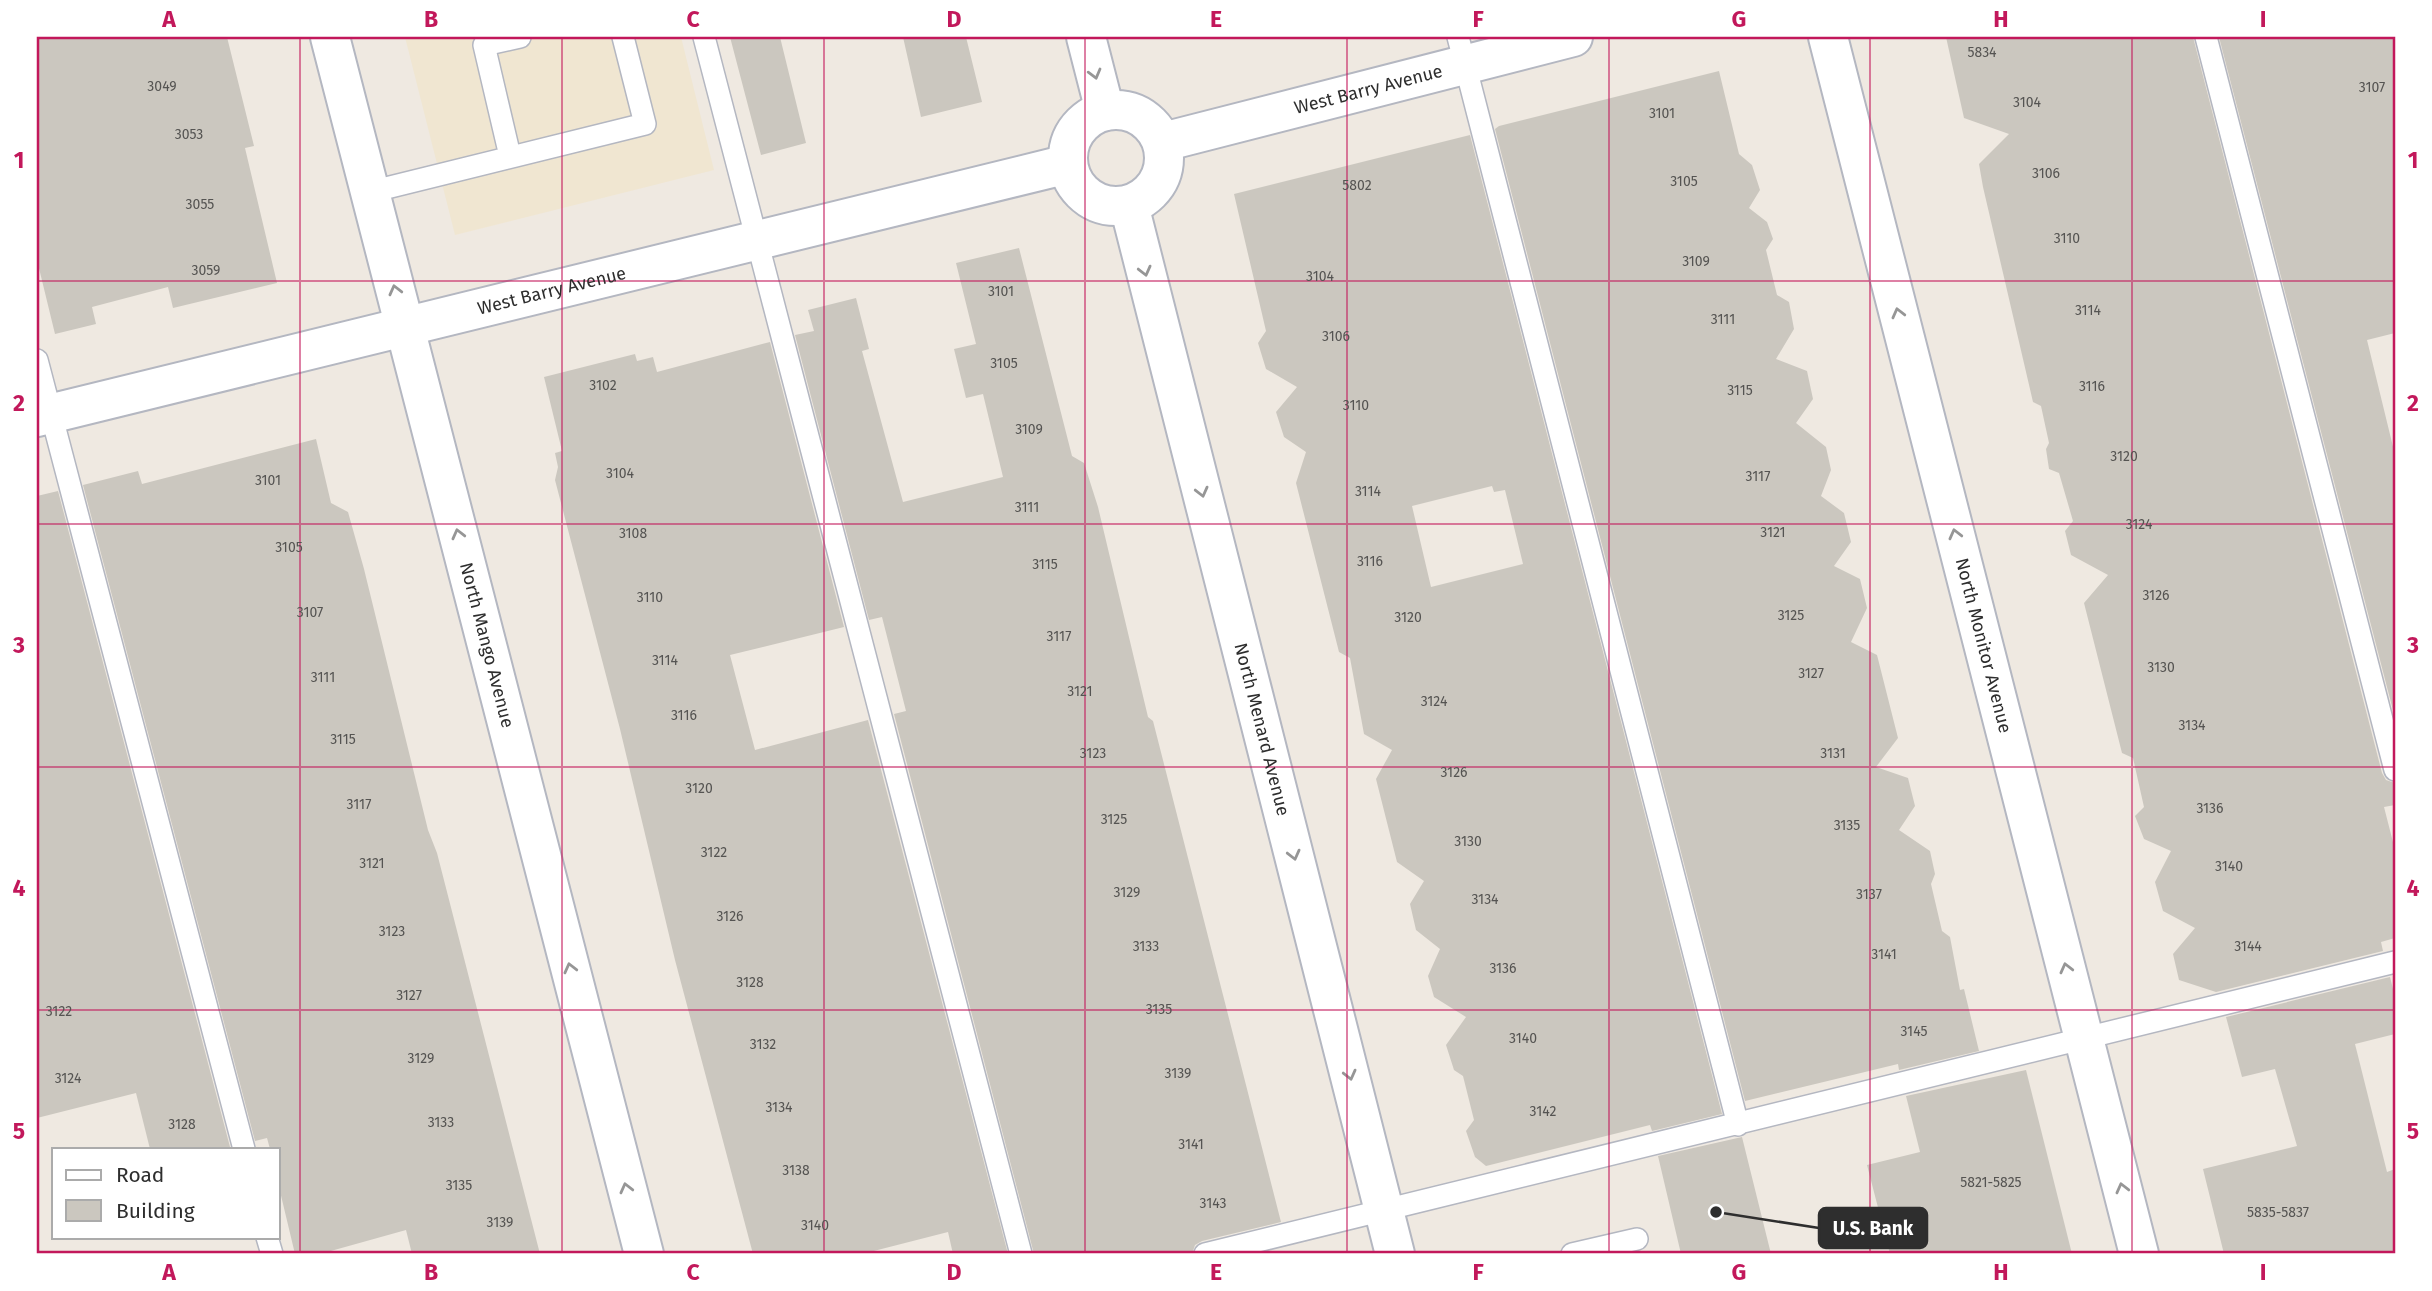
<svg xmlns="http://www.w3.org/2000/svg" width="2432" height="1291" viewBox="0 0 2432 1291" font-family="'Fira Sans',sans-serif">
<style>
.education{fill:#f0e6d1}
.building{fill:#cbc7bf;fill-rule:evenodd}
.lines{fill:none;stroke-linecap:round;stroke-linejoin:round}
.service-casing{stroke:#b4b7c1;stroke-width:24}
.minor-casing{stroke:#b4b7c1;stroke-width:42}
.service{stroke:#fff;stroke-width:21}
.minor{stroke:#fff;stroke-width:38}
.oneway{stroke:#969696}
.grid{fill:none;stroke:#c2185b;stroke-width:2;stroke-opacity:0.55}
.labels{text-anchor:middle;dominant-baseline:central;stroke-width:7;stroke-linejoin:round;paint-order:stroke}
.number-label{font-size:14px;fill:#555452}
.street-label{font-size:18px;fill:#2e2e2e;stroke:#fff}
.leader{fill:none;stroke:#2e2e2e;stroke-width:2.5}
.callout-dot{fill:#2e2e2e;stroke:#fff;stroke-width:2.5}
.callout{fill:#2e2e2e;stroke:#2e2e2e;stroke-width:2.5}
.callout-label{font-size:19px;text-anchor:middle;font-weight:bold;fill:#fff}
.neatline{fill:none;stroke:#c2185b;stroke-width:2.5}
.grid-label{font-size:23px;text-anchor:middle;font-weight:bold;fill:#c2185b}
</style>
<rect width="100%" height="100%" fill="#efe9e1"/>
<!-- education -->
<path class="education" d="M405 37H681L714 170 455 235Z"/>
<!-- building -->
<path class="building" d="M37 37H227L254 146 245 148 277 283 173 308 168 287 92 307 96 324 55 334 37 260Z
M730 37H780L806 143 761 155Z
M903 37H966L982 102 921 117Z
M1946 37H2193L2382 773 2386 780 2395 783V805L2384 807 2395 850V938L2381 942 2383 951 2216 992 2179 980 2173 954 2195 928 2163 911 2155 882 2171 851 2144 839 2135 816 2144 807 2133 758 2122 753 2084 603 2108 575 2071 555 2065 531 2073 521 2059 473 2049 469 2046 449 2049 443 2041 406 2033 402 1983 187 1979 164 2009 134 1964 118Z
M2219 37H2395V333L2367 340 2395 455V718Z
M1719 71 1739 154 1752 165 1760 190 1749 208 1767 222 1773 239 1766 250 1777 295 1789 302 1794 329 1776 359 1807 371 1813 399 1796 423 1826 447 1831 470 1821 496 1844 513 1851 542 1834 566 1860 579 1867 608 1851 642 1877 655 1898 738 1876 767 1908 778 1915 806 1899 830 1930 851 1935 874 1931 884 1942 931 1950 937 1960 990 1964 989 1979 1051 1899 1070 1898 1064 1745 1101 1495 129 1499 126Z
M1470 135 1722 1114 1652 1131 1650 1125 1486 1166 1475 1157 1466 1131 1474 1120 1463 1076 1454 1070 1446 1045 1466 1017 1434 997 1428 976 1440 949 1416 930 1410 904 1424 881 1397 862 1376 779 1392 750 1364 734 1350 658 1339 652 1296 483 1306 452 1284 437 1276 412 1297 387 1266 369 1258 343 1266 331 1234 194ZM1492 486 1494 492 1505 490 1523 564 1431 587 1412 506Z
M1019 248 1072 456 1084 463 1098 507 1148 717 1153 721 1281 1222 1202 1241 1195 1245 1192 1254H1034L894 714 906 711 882 617 869 620 795 335 814 331 808 310 856 298 869 349 862 351 903 502 1003 477 983 394 966 398 954 349 976 344 956 263Z
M770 342 844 627 730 655 755 750 868 720 1008 1254H953L948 1232 862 1254H753L675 960 620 729 555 480 558 467 555 453 562 451 544 377 635 354 637 361 653 357 657 372Z
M316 439 331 503 348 512 364 569 428 830 437 853 540 1254H412L406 1230 320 1254H295L278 1183V1149H270L267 1138 255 1141 83 485 138 471 142 484Z
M58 491 230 1147 150 1149 136 1093 37 1118V496Z
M2390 977 2395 997V1034L2355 1044 2387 1172 2395 1169V1254H2224L2203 1169 2297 1146 2275 1069 2242 1077 2226 1017Z
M2026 1070 2072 1254H1890L1867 1165 1920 1152 1906 1096Z
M1742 1137 1771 1254H1681L1658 1156Z"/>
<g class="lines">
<defs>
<path id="service" d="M704 37 1021 1254
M1458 37 1738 1125
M2206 37 2395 770
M510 156 484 45 520 37
M370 192 645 124 623 37
M37 360 244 1149
M267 1237 272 1254
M1205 1254 2395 962
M1572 1254 1637 1239"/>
<g id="minor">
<path id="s1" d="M330 37 644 1254"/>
<path d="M1086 37 1105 111"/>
<path id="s2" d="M1828 37 2139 1254"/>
<circle cx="1116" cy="158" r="48"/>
<path id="s3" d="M1163 142 1573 37"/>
<path id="s4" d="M1129 205 1395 1254"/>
<path id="s5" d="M37 417 1068 164"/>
</g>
</defs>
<!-- service casing -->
<use href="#service" class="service-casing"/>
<!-- minor casing -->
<use href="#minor" class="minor-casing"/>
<!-- service -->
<use href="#service" class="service"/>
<!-- minor -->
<use href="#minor" class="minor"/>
</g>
<!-- one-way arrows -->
<defs><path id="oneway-chevron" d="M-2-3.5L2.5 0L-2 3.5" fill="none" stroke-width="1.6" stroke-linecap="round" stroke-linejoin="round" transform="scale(1.75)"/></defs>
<g class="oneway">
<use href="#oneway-chevron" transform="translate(1095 74) rotate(75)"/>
<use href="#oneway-chevron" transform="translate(1145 271) rotate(76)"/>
<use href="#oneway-chevron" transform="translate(395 290) rotate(-104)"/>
<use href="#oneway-chevron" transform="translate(1898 313) rotate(-104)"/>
<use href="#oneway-chevron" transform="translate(1202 492) rotate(76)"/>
<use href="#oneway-chevron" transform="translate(458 534) rotate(-104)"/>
<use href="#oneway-chevron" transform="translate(1955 534) rotate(-104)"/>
<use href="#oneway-chevron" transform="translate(1294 855) rotate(76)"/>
<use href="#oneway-chevron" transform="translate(570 968) rotate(-104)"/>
<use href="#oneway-chevron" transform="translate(2066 968) rotate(-104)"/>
<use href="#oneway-chevron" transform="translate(1350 1075) rotate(76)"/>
<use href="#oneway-chevron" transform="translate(626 1188) rotate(-104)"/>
<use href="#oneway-chevron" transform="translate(2122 1188) rotate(-104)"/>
</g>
<!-- grid -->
<path class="grid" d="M300 37V1254M562 37V1254M824 37V1254M1085 37V1254M1347 37V1254M1609 37V1254M1870 37V1254M2132 37V1254M37 281H2395M37 524H2395M37 767H2395M37 1010H2395"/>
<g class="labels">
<!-- number labels -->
<g class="number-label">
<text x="1982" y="52">5834</text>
<text x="162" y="86">3049</text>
<text x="2372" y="87">3107</text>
<text x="2027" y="102">3104</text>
<text x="1662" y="113">3101</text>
<text x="189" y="134">3053</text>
<text x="2046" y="173">3106</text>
<text x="1684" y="181">3105</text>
<text x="1357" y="185">5802</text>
<text x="200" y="204">3055</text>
<text x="2067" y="238">3110</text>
<text x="1696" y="261">3109</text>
<text x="206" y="270">3059</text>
<text x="1320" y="276">3104</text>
<text x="1001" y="291">3101</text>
<text x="2088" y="310">3114</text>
<text x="1723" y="319">3111</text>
<text x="1336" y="336">3106</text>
<text x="1004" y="363">3105</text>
<text x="603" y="385">3102</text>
<text x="2092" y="386">3116</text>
<text x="1740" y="390">3115</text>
<text x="1356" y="405">3110</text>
<text x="1029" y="429">3109</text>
<text x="2124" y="456">3120</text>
<text x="620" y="473">3104</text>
<text x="1758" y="476">3117</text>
<text x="268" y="480">3101</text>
<text x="1368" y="491">3114</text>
<text x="1027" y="507">3111</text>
<text x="2139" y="524">3124</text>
<text x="1773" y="532">3121</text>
<text x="633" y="533">3108</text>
<text x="289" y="547">3105</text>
<text x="1370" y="561">3116</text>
<text x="1045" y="564">3115</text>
<text x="2156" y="595">3126</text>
<text x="650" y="597">3110</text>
<text x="310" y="612">3107</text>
<text x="1791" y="615">3125</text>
<text x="1408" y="617">3120</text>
<text x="1059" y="636">3117</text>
<text x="665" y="660">3114</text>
<text x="2161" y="667">3130</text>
<text x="1811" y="673">3127</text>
<text x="323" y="677">3111</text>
<text x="1080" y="691">3121</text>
<text x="1434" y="701">3124</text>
<text x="684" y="715">3116</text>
<text x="2192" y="725">3134</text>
<text x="343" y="739">3115</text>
<text x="1093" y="753">3123</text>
<text x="1833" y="753">3131</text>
<text x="1454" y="772">3126</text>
<text x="699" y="788">3120</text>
<text x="359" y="804">3117</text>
<text x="2210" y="808">3136</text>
<text x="1114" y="819">3125</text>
<text x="1847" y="825">3135</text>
<text x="1468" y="841">3130</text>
<text x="714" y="852">3122</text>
<text x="372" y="863">3121</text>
<text x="2229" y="866">3140</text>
<text x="1127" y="892">3129</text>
<text x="1869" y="894">3137</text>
<text x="1485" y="899">3134</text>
<text x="730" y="916">3126</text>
<text x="392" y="931">3123</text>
<text x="1146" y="946">3133</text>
<text x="2248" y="946">3144</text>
<text x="1884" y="954">3141</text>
<text x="1503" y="968">3136</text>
<text x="750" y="982">3128</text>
<text x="409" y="995">3127</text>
<text x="1159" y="1009">3135</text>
<text x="59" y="1011">3122</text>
<text x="1914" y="1031">3145</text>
<text x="1523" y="1038">3140</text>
<text x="763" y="1044">3132</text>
<text x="421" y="1058">3129</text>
<text x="1178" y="1073">3139</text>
<text x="68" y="1078">3124</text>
<text x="779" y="1107">3134</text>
<text x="1543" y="1111">3142</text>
<text x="441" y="1122">3133</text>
<text x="182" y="1124">3128</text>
<text x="1191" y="1144">3141</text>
<text x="796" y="1170">3138</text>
<text x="1991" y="1182">5821-5825</text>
<text x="459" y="1185">3135</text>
<text x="1213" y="1203">3143</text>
<text x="2278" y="1212">5835-5837</text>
<text x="500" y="1222">3139</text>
<text x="815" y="1225">3140</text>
</g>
<!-- street labels -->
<g class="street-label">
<text stroke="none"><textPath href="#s3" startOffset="212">West Barry Avenue</textPath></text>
<text stroke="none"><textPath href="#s5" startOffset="530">West Barry Avenue</textPath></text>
<text stroke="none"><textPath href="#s1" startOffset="628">North Mango Avenue</textPath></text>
<text stroke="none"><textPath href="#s2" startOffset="628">North Monitor Avenue</textPath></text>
<text stroke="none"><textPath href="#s4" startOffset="541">North Menard Avenue</textPath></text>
</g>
</g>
<!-- callouts -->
<path class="leader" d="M1716 1212L1819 1228"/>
<circle class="callout-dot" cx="1716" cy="1212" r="7"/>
<rect class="callout" x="1819" y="1208" width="108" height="40" rx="7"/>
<g class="callout-label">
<text x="1873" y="1235">U.S. Bank</text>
</g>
<!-- border -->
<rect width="2432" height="1291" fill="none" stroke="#ffffff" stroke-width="77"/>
<!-- legend -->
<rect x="52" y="1148" width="228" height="91" fill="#ffffff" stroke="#ababab" stroke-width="2"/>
<rect x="66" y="1170" width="35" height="10" fill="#ffffff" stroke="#ababab" stroke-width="2"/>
<text x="116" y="1182" font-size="21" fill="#2e2e2e">Road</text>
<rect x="66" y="1200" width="35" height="21" fill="#cbc7bf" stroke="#ababab" stroke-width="2"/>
<text x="116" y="1218" font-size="21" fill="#2e2e2e">Building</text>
<rect x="38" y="38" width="2356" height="1214" class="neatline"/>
<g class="grid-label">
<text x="169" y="27">A</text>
<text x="431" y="27">B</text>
<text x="693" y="27">C</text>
<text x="954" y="27">D</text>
<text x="1216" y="27">E</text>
<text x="1478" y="27">F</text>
<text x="1739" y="27">G</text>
<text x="2001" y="27">H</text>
<text x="2263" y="27">I</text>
<text x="19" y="168">1</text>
<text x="2413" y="168">1</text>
<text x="19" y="411">2</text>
<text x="2413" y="411">2</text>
<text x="19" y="653">3</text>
<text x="2413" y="653">3</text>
<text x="19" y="896">4</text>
<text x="2413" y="896">4</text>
<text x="19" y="1139">5</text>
<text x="2413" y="1139">5</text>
<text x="169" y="1280">A</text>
<text x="431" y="1280">B</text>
<text x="693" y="1280">C</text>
<text x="954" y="1280">D</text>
<text x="1216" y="1280">E</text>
<text x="1478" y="1280">F</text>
<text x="1739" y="1280">G</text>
<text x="2001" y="1280">H</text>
<text x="2263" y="1280">I</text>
</g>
</svg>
